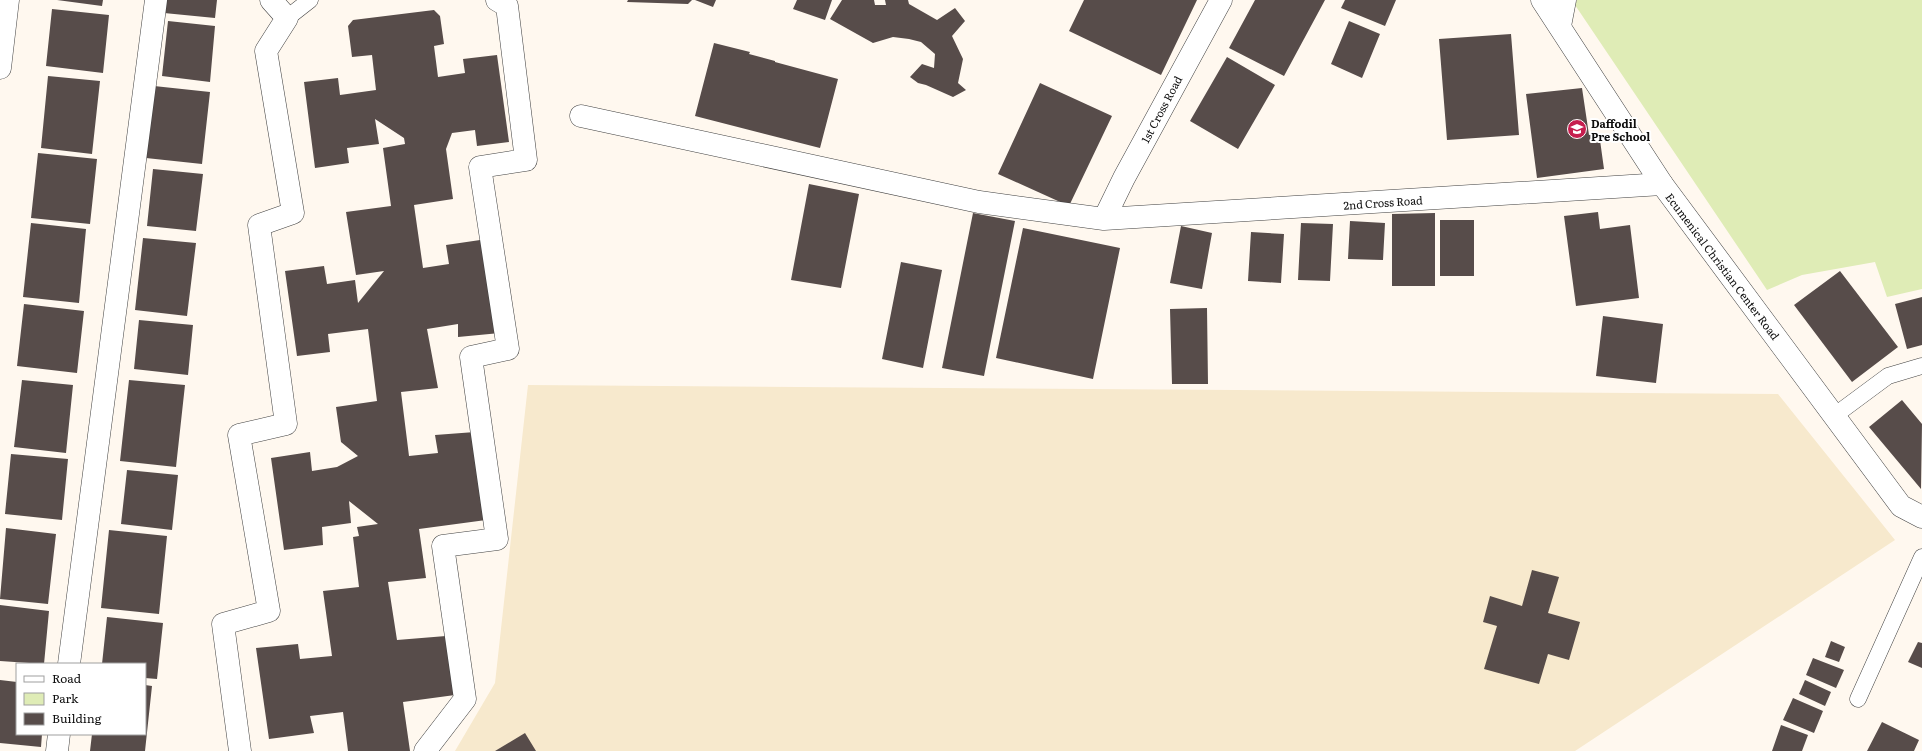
<svg xmlns="http://www.w3.org/2000/svg" width="1922" height="751" viewBox="0 0 1922 751" font-family="Literata,serif">
<style>
.farmland{fill:#f7e9cd}
.green{fill:#dfecb6}
.building{fill:#574c4a}
.lines{fill:none;stroke-linecap:round;stroke-linejoin:round}
.service-casing{stroke:#414141;stroke-width:17}
.minor-casing{stroke:#414141;stroke-width:23}
.tertiary-casing{stroke:#414141;stroke-width:23}
.service{stroke:#fff;stroke-width:16}
.minor{stroke:#fff;stroke-width:22}
.tertiary{stroke:#fff;stroke-width:22}
.labels{text-anchor:middle;dominant-baseline:central;stroke-width:4;stroke-linejoin:round;paint-order:stroke}
.street-label{font-size:11px;fill:#0e0e0e;stroke:#fff}
.poi-label{font-size:11px;font-weight:bold;fill:#0e0e0e;stroke:#fff;text-anchor:start}
</style>
<rect width="100%" height="100%" fill="#fff8ef"/>
<!-- farmland -->
<path class="farmland" d="M528 385 1778 394 1895 540 1575 751H455L495 683Z"/>
<!-- green -->
<path class="green" d="M1577 0H1922V289L1887 297 1875 262 1802 275 1767 290 1575 5Z"/>
<!-- building -->
<path class="building" d="M57 0H103L102 6Z
M165 0H217L215 18 164 13Z
M628 0H692L688 4 627 2Z
M695 0H716L713 7Z
M797 0H832L825 20 793 9Z
M842 0H874L875 5H886L885 0H908L909 4 937 20 955 8 965 21 952 36 963 59 958 83 966 90 953 97 926 85 918 83 910 77 922 64 934 68 935 54 921 42 909 39 893 37 873 43 830 19Z
M1084 0H1197L1161 75 1069 31Z
M1255 0H1325L1284 76 1229 48Z
M1345 0H1396L1385 26 1341 8Z
M52 9 109 15 103 73 46 66Z
M434 10 440 16 444 44 434 46 438 77 465 73 463 59 497 55 509 142 477 146 475 130 452 133 446 149 453 199 414 205 423 268 449 264 446 245 487 239 500 333 458 337V324L427 329 438 388 401 392 409 456 438 453 435 435 475 432 486 520 419 529 426 578 388 582 397 640 446 636 455 695 403 702 410 751H348L343 712 310 716 314 733 269 739 256 648 298 644 300 659 332 656 323 591 359 587 353 537 359 536 357 527 378 524 349 501 351 523 322 527 323 545 284 550 271 458 310 452 312 471 337 467 358 456 341 442 336 407 377 401 368 329 328 334 330 352 297 356 285 271 324 266 327 284 355 280 358 303 384 271 356 275 346 212 391 206 383 148 405 144 404 138 375 119 379 144 347 148 349 163 315 168 304 82 338 78 340 95 376 90 372 55 352 57 348 26 353 20Z
M168 21 215 26 210 82 162 76Z
M1349 21 1380 34 1362 78 1331 64Z
M1511 34 1519 135 1447 140 1439 39Z
M714 43 750 52 749 54 775 61V62L838 79 820 148 695 116Z
M1227 57 1275 85 1238 149 1190 121Z
M48 76 100 81 92 154 41 148Z
M1040 83 1112 116 1069 206 998 174Z
M154 86 210 92 202 164 146 158Z
M1582 88 1589 135 1599 133 1604 169 1537 178 1526 94Z
M38 153 97 159 90 224 31 218Z
M153 169 203 174 196 231 147 226Z
M809 184 859 194 841 288 791 280Z
M1598 212 1600 229 1630 225 1639 298 1576 306 1564 216Z
M973 213 1015 221 984 376 942 368Z
M1435 213V286H1392V214Z
M1440 220H1474V276H1440Z
M1350 221 1385 223 1383 260 1348 259Z
M31 223 86 229 79 303 23 297Z
M1301 223 1333 224 1330 281 1298 280Z
M1181 226 1212 233 1202 289 1170 283Z
M1023 228 1120 248 1093 379 996 358Z
M1251 232 1284 234 1281 283 1248 281Z
M143 238 196 243 187 316 135 310Z
M901 262 942 270 923 368 882 359Z
M1840 271 1898 347 1852 382 1794 305Z
M1922 297V345L1907 349 1895 304Z
M24 304 84 311 77 373 17 366Z
M1207 308 1208 384H1172L1170 309Z
M1603 316 1663 324 1656 383 1596 376Z
M139 320 193 325 188 375 134 369Z
M22 380 73 385 66 453 14 447Z
M129 380 185 385 176 467 120 461Z
M1902 400 1922 424 1921 489 1869 427Z
M11 454 68 459 62 520 5 514Z
M127 470 178 475 172 530 121 524Z
M6 528 56 534 48 604 0 599Z
M109 530 167 536 159 614 101 608Z
M1532 570 1559 577 1548 613 1580 622 1569 660 1548 654 1539 684 1484 669 1497 626 1483 622 1490 596 1522 606Z
M0 605 49 611 44 664 0 661Z
M107 617 163 623 157 679 145 678V664H102Z
M1831 641 1845 647 1839 662 1825 657Z
M1918 642 1922 643V668L1908 662Z
M1813 658 1844 670 1836 688 1806 675Z
M0 680 17 682V734H42L41 747 0 743Z
M1805 680 1831 692 1825 706 1799 694Z
M145 685 152 686 145 751H90L92 734H145Z
M1793 698 1823 711 1814 733 1783 720Z
M1882 722 1919 740 1914 751H1867Z
M1781 725 1808 735 1802 751H1772Z
M525 733 536 751H495Z"/>
<g class="lines">
<defs>
<path id="service" d="M287 18 310 0
M1834 416 1888 376 1922 366
M1858 699 1922 557"/>
<path id="minor" d="M1560 26 1565 0
M0 68 8 0
M581 116 979 202 1104 219 1662 184
M1104 219 1124 178 1221 0
M69 664 156 0
M57 751 59 734
M240 751 223 624 269 611 239 435 286 424 259 225 293 213 266 51 287 18 271 0
M425 751 465 699 443 546 497 539 471 357 508 349 480 167 526 160 507 6 497 0"/>
<path id="tertiary" d="M1542 0 1662 184 1901 506 1922 517"/>
</defs>
<!-- service casing -->
<use href="#service" class="service-casing"/>
<!-- minor casing -->
<use href="#minor" class="minor-casing"/>
<!-- tertiary casing -->
<use href="#tertiary" class="tertiary-casing"/>
<!-- service -->
<use href="#service" class="service"/>
<!-- minor -->
<use href="#minor" class="minor"/>
<!-- tertiary -->
<use href="#tertiary" class="tertiary"/>
</g>
<!-- icons -->
<defs>
<symbol id="school-disc" viewBox="-11 -11 22 22"><circle r="9.5" fill="#c61e4e" stroke="#fff"/><path d="M0-5L7-2L0 1L-7-2ZM-4 1L0 2.5L4 1V4Q0 6-4 4Z" fill="#fff"/></symbol>
</defs>
<g fill-rule="evenodd">
<use href="#school-disc" x="1566" y="118" width="22" height="22"/>
</g>
<g class="labels">
<!-- street labels -->
<g class="street-label">
<text transform="translate(1161 109) rotate(-62)">1st Cross Road</text>
<text transform="translate(1383 202) rotate(-4)">2nd Cross Road</text>
<text transform="translate(1723 266) rotate(53)">Ecumenical Christian Center Road</text>
</g>
<!-- poi labels -->
<g class="poi-label">
<text x="1591" y="123">Daffodil<tspan x="1591" dy="13">Pre School</tspan></text>
</g>
</g>
<!-- legend -->
<rect x="16" y="663" width="130" height="72" fill="#ffffff" stroke="#9f9f9f"/>
<rect x="24" y="676" width="20" height="6" fill="#ffffff" stroke="#9f9f9f"/>
<text x="52" y="683" font-size="12" fill="#0e0e0e">Road</text>
<rect x="24" y="693" width="20" height="12" fill="#dfecb6" stroke="#9f9f9f"/>
<text x="52" y="703" font-size="12" fill="#0e0e0e">Park</text>
<rect x="24" y="713" width="20" height="12" fill="#574c4a" stroke="#9f9f9f"/>
<text x="52" y="723" font-size="12" fill="#0e0e0e">Building</text>
</svg>
